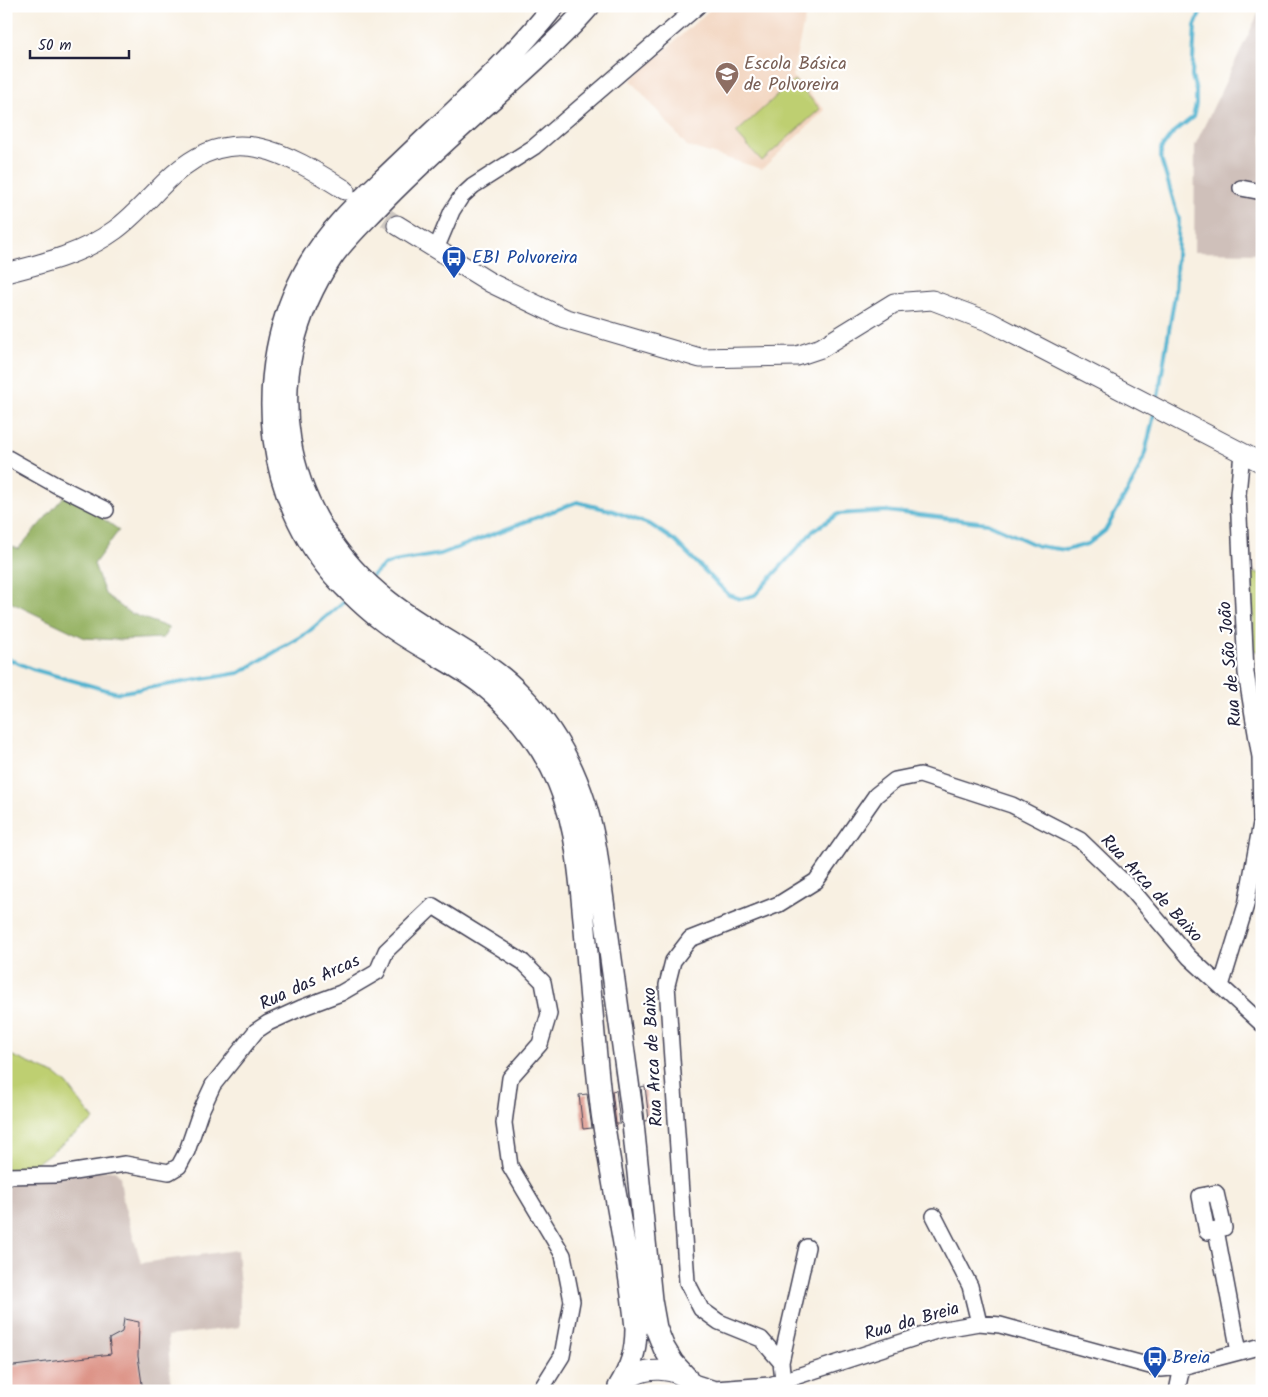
<svg xmlns="http://www.w3.org/2000/svg" width="1268" height="1397" viewBox="0 0 1268 1397" font-family="Kalam,sans-serif">
<style>
.built{fill:#f2d4be}
.industrial{fill:#cfc0ba}
.green{fill:#becf71;stroke:#707856}
.forest{fill:#96b263;stroke:#5c6a4f}
.lines{fill:none;stroke-linecap:round;stroke-linejoin:round}
.stream{stroke:#50b2cf;stroke-width:4}
.building{fill:#dc9184}
.major-tunnel{stroke:#cdc7c1;stroke-width:19;stroke-dasharray:19 9;stroke-linecap:butt}
.minor-casing{stroke:#424154;stroke-width:18}
.major-casing{stroke:#424154;stroke-width:21}
.highway-casing{stroke:#424154;stroke-width:24}
.minor{stroke:#fff;stroke-width:15}
.major{stroke:#fff;stroke-width:19}
.highway{stroke:#fff;stroke-width:21}
.labels{text-anchor:middle;dominant-baseline:central;stroke-width:4.5;stroke-linejoin:round;paint-order:stroke}
.education-label{font-size:18px;fill:#785e54;stroke:#fff;text-anchor:start}
.transit-label{font-size:18px;fill:#164399;stroke:#fff;text-anchor:start}
.street-label{font-size:18px;fill:#22223b;stroke:#fff}
</style>
<rect width="100%" height="100%" fill="#fff"/>
<filter id="ink" filterUnits="userSpaceOnUse"><feTurbulence type="fractalNoise" baseFrequency=".02" numOctaves="2"/><feDisplacementMap in="SourceGraphic" scale="10" xChannelSelector="R" yChannelSelector="G"/><feConvolveMatrix kernelMatrix="1 2 1 2 8 2 1 2 1" color-interpolation-filters="sRGB"/></filter>
<filter id="wash" filterUnits="userSpaceOnUse"><feTurbulence type="fractalNoise" baseFrequency=".0096" numOctaves="4" result="noise"/><feDisplacementMap in="SourceGraphic" scale="20" xChannelSelector="R" yChannelSelector="G"/><feGaussianBlur stdDeviation="1.12" result="paint"/><feColorMatrix in="noise" values="0 0 0 0 0 0 0 0 0 0 0 0 0 0 0 0 0 1.4 0 .05"/><feComposite in="paint" operator="in"/></filter>
<g filter="url(#wash)">
<rect width="100%" height="100%" fill="#f8f0e2"/>
<!-- built -->
<path class="built" d="M714 6 807 8 792 76 825 110 762 169 687 146 631 80Z"/>
<!-- industrial -->
<path class="industrial" d="M1262 6V253L1194 252 1195 145Z
M114 1170 120 1176 123 1201 141 1263 237 1250 240 1287V1327L168 1336 171 1391H6V1181Z"/>
<!-- green -->
<path class="green" d="M794 80 820 109 762 161 736 133Z
M1251 573H1262V651H1254Z
M6 1053 56 1075 67 1084 94 1120 30 1168 6 1170Z"/>
<!-- forest -->
<path class="forest" d="M67 493 119 530 94 564 105 594 128 612 169 628 163 638 118 640 85 638 6 600V543L18 549Z"/>
<g class="lines">
<!-- stream -->
<path class="stream" d="M1157 403 1175 294 1179 219 1161 159V149L1172 134 1193 117 1196 104V91L1192 76 1195 26 1203 6
M372 576 383 566 393 562 441 554 577 502 613 511 651 525 675 541 729 595 741 599 755 595 813 531 838 514 886 511 987 523 1038 546 1066 550 1088 544 1105 531 1135 478 1144 457 1154 415
M6 658 32 669 117 693 239 673 307 633 348 598"/>
</g>
<g id="blocks">
<!-- building -->
<path class="building" d="M645 1086 649 1120 645 1121 641 1087Z
M616 1090 620 1124H616L612 1091Z
M587 1094 592 1128 583 1129 579 1095Z
M124 1319 139 1322 138 1356 143 1391H6V1367L111 1354 109 1339 122 1332Z"/>
</g>
</g>
<g filter="url(#ink)">
<use href="#blocks" fill-opacity="0" stroke="#424154" stroke-width="1"/>
<g class="lines">
<!-- major-tunnel -->
<path class="major-tunnel" d="M363 202 397 225"/>
<defs>
<path id="minor" d="M1241 188 1262 192
M436 249 452 211 461 197 473 186 534 147 698 6
M6 457 56 485 106 510
M1221 986 1246 905 1261 823 1260 757 1246 673 1238 494 1242 453
M6 1176 55 1175 125 1164 169 1172 179 1166 187 1151 200 1113 213 1085 256 1031 268 1023 301 1008 341 993 377 972 386 951 433 906 523 962 543 982 549 1014 540 1044 510 1078 504 1123 510 1166 563 1255 572 1301 562 1356 540 1391
M934 1216 970 1286 979 1323
M1216 1230 1207 1232 1200 1196 1216 1193 1224 1228 1216 1230 1239 1352
M781 1362 807 1247
M783 1381 781 1362 761 1339 719 1322 701 1309 687 1282 667 985 673 961 690 939 779 904 816 881 876 795 895 780 920 775 1012 805 1080 840 1133 891 1189 957 1262 1024
M693 1382 715 1389 770 1385 939 1330 979 1323 1000 1325 1161 1369 1182 1367 1262 1346
M1177 1391 1182 1367"/>
<path id="major" d="M397 225 491 283 564 318 700 358 797 356 821 348 894 303 932 300 990 322 1262 463
M6 273C45 263 82 254 115 230 137 214 153 193 173 175 234 120 286 153 345 190
M618 1390C639 1362 679 1365 700 1391"/>
<path id="highway" d="M554 6C507 65 450 115 396 167 364 198 330 227 308 266 278 318 267 380 274 439 281 495 307 551 348 590 359 601 371 612 383 621 414 645 451 660 482 684 511 707 534 735 551 767 576 814 579 867 584 919 590 983 594 1048 602 1113 612 1185 629 1256 636 1328 636 1352 631 1367 619 1387
M589 6C568 31 543 53 519 75 473 116 426 157 383 201 366 219 346 237 332 257 254 372 279 517 389 602 432 636 484 656 522 696 564 739 586 792 596 850L631 1104 651 1300 656 1328 664 1348 673 1363 686 1377"/>
</defs>
<!-- minor casing -->
<use href="#minor" class="minor-casing"/>
<!-- major casing -->
<use href="#major" class="major-casing"/>
<!-- highway casing -->
<use href="#highway" class="highway-casing"/>
<!-- minor -->
<use href="#minor" class="minor"/>
<!-- major -->
<use href="#major" class="major"/>
<!-- highway -->
<use href="#highway" class="highway"/>
</g>
</g>
<!-- icons -->
<defs>
<symbol id="school-pin" viewBox="-11 -11 22 30"><path d="M0 17L-7.5 6A9.5 9.5 0 1 1 7.5 6Z" fill="#8d6e63" stroke="#fff"/><path d="M0-5L7-2L0 1L-7-2ZM-4 1L0 2.5L4 1V4Q0 6-4 4Z" fill="#fff"/></symbol>
<symbol id="bus-pin" viewBox="-11 -11 22 30"><path d="M0 17L-7.5 6A9.5 9.5 0 1 1 7.5 6Z" fill="#1a4fb4" stroke="#fff"/><path d="M-5-6H5V4H4V6H2V4H-2V6H-4V4H-5ZM-3.5-4V0h7V-4ZM-3.5 1.2v1.5H-2V1.2ZM2 1.2v1.5H3.5V1.2Z" fill="#fff"/></symbol>
</defs>
<g fill-rule="evenodd">
<use href="#school-pin" x="713" y="60" width="28" height="38"/>
<use href="#bus-pin" x="440" y="244" width="28" height="38"/>
<use href="#bus-pin" x="1141" y="1344" width="28" height="38"/>
</g>
<g class="labels">
<!-- education labels -->
<g class="education-label">
<text x="744" y="64">Escola Básica<tspan x="744" dy="21">de Polvoreira</tspan></text>
</g>
<!-- transit labels -->
<g class="transit-label">
<text x="472" y="258">EB1 Polvoreira</text>
<text x="1172" y="1358">Breia</text>
</g>
<!-- street labels -->
<g class="street-label">
<text transform="translate(1231 664) rotate(-95)">Rua de São João</text>
<text transform="translate(1151 889) rotate(47)">Rua Arca de Baixo</text>
<text transform="translate(310 983) rotate(-25)">Rua das Arcas</text>
<text transform="translate(654 1057) rotate(-93)">Rua Arca de Baixo</text>
<text transform="translate(912 1322) rotate(-16)">Rua da Breia</text>
</g>
</g>
<!-- margin -->
<rect width="1268" height="1397" fill="none" stroke="#fff" stroke-width="25"/>
<!-- scale -->
<path d="M30 50v8h99v-8" fill="none" stroke="#22223b" stroke-width="2.5"/>
<text x="38" y="50" font-size="15" fill="#22223b" stroke="#ffffff" stroke-width="4" paint-order="stroke">50 m</text>
</svg>
